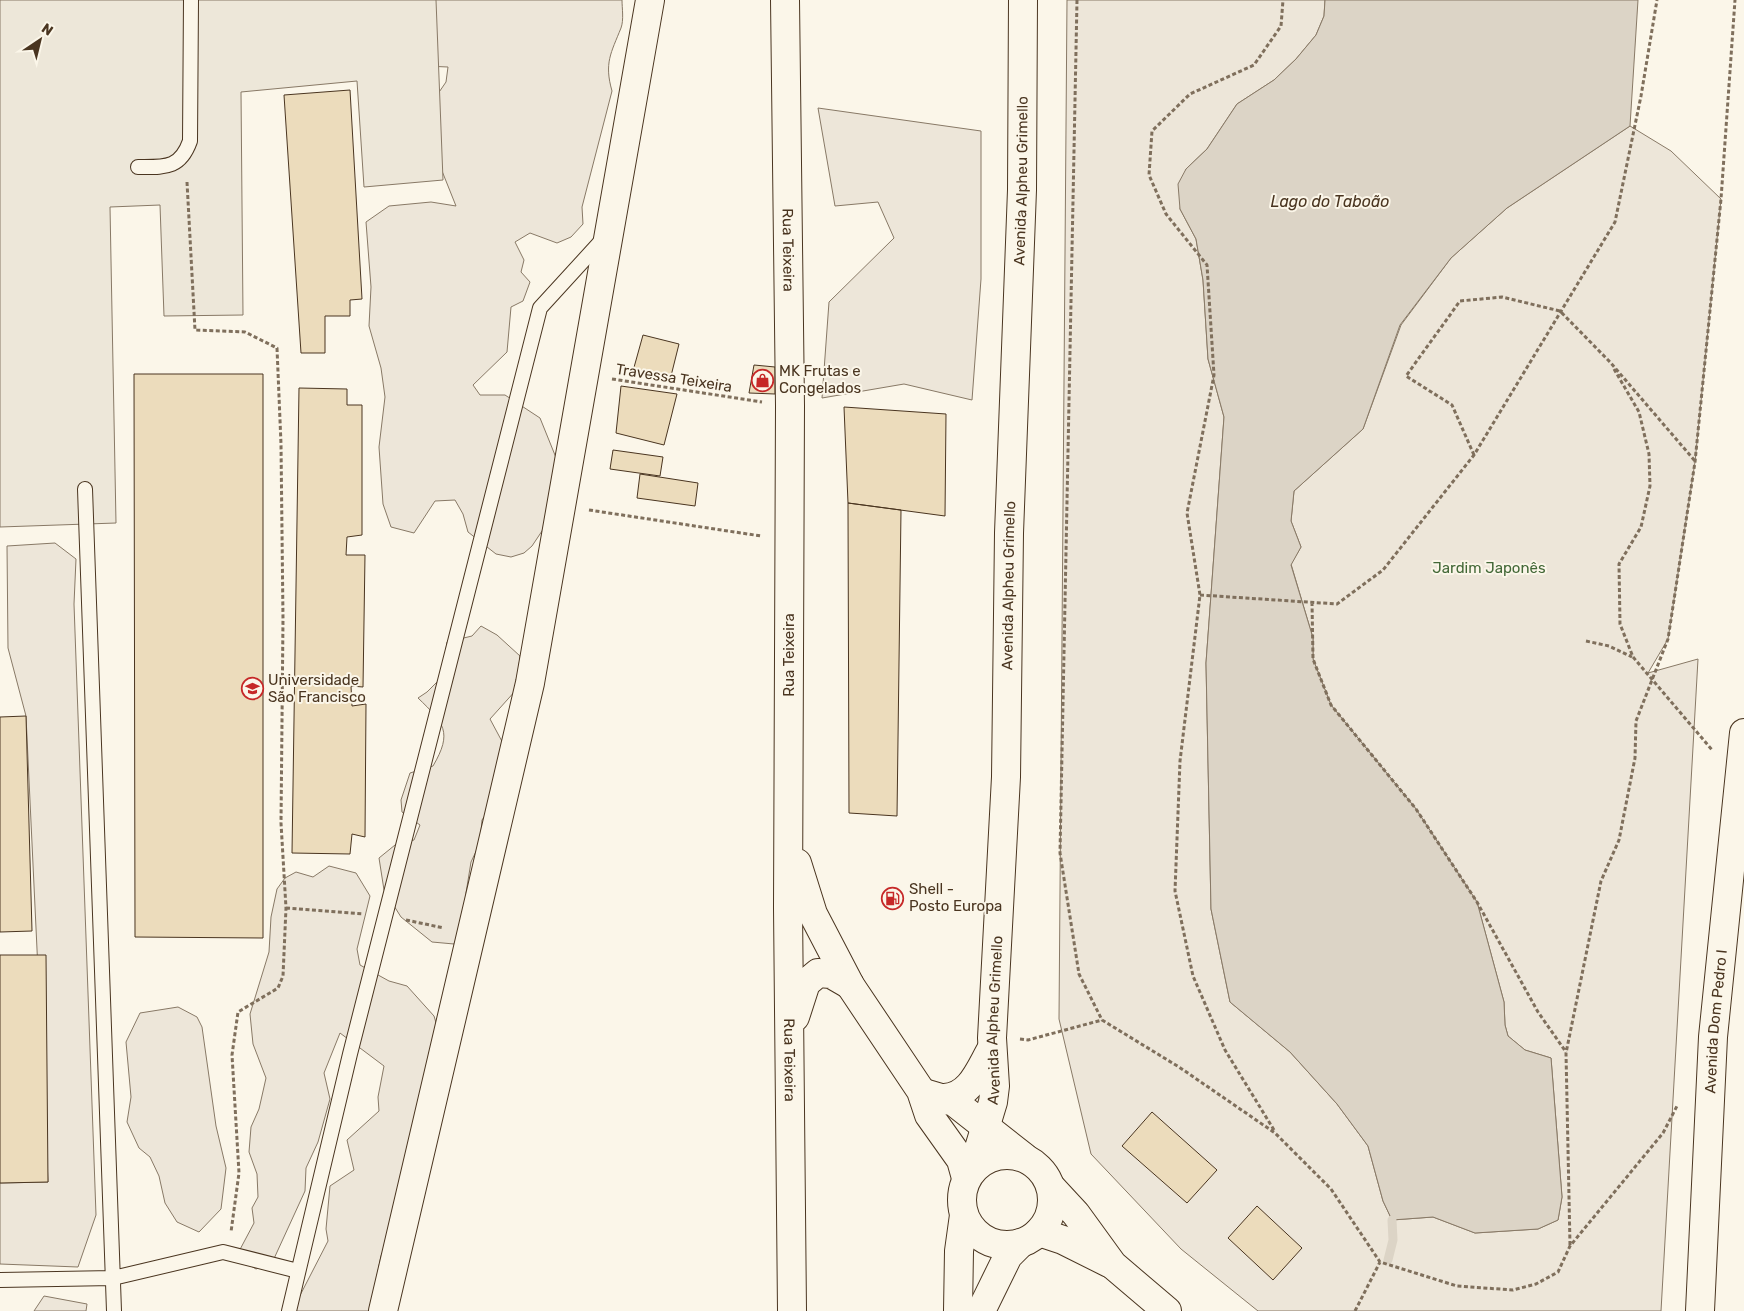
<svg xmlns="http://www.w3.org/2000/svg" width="1744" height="1311" viewBox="0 0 1744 1311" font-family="Rubik,sans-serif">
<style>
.green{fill:#ede6d9;stroke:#887966}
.parking{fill:#ede7d9;stroke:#887966}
.water{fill:#dcd4c6;stroke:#887966}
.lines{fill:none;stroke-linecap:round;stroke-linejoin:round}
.stream{stroke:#dcd4c6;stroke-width:9}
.building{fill:#ecdcbc;stroke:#4a3520}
.service-casing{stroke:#4a3520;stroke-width:16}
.minor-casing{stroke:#4a3520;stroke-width:30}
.tertiary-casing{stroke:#4a3520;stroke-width:30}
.primary-casing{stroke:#4a3520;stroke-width:30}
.path{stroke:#7f6f5c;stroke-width:3;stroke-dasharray:4 2.5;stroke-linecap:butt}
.service{stroke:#fbf6e9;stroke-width:14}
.minor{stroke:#fbf6e9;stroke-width:28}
.tertiary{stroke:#fbf6e9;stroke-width:28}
.primary{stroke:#fbf6e9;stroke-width:28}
.labels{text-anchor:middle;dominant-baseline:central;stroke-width:4;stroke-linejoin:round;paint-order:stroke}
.street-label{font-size:15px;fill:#4a3520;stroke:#fbf6e9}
.poi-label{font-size:15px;fill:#4a3520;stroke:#fbf6e9;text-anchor:start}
.park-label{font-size:15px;fill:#436837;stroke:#fbf6e9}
.water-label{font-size:16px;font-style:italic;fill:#4a3520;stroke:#fbf6e9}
</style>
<rect width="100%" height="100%" fill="#fbf6e9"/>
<!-- green -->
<path class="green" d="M421 0H622C622 8 624 20 621 28 611 53 604 63 612 91L582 207 583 224 571 237 557 243 530 233 515 242 524 260 521 272 530 282 523 301 511 307 507 352 473 385 480 395H505L540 418 559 465 548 522 532 546 524 553 511 557 496 554 468 532 463 514 455 500 435 501 414 533 391 527 383 504 379 447 385 397 381 368 369 326 371 287 366 222 389 206 431 202 456 206 430 141 433 101 446 82 448 67 425 66Z
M1067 0H1325L1324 16 1316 35 1296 59 1274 80 1237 104 1207 149 1186 169 1180 209 1196 239 1203 280 1208 359 1224 417 1206 663 1211 909 1230 1002 1290 1052 1337 1104 1368 1146 1383 1201 1392 1220 1433 1217 1475 1233 1538 1229 1558 1220 1562 1197 1551 1058 1525 1050 1508 1036 1505 1025 1504 1002 1477 902 1416 809 1331 705 1313 659V638L1291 564 1301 547 1291 521 1294 491 1363 429 1401 325 1451 258 1507 208 1630 126 1671 151 1721 199 1695 462 1668 639 1648 673 1698 659 1661 1311H1258L1181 1249 1091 1154 1059 1019Z
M818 108 981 131V279L972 400 904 384 822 398 829 302 894 238 878 202 835 206Z
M55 543 76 559 74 604 96 1215 78 1267 0 1264V1183L48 1182 26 716 8 648 7 546Z
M481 626 497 635 520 656 517 689 490 719 505 747 489 810 482 820 480 843 471 862 466 893 473 913 454 944 432 942 401 917 384 890 379 858 395 845 414 840 420 825 402 812 401 800 410 773 433 766C453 732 444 723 418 698L427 692 448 671 445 657 447 642 472 636Z
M329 866 356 873 370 896 357 949 360 965 389 981 407 986 434 1016 437 1026 390 1235 381 1256 370 1311H292L328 1241 326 1229 330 1186 354 1170 347 1140 379 1111 378 1097 384 1066 340 1033 324 1073 330 1099 318 1142 306 1168 305 1191 272 1263 256 1269 236 1257 254 1223 252 1208 258 1197 257 1174 249 1152 251 1127 259 1109 266 1078 253 1044 250 1014 269 952 271 917 277 889 285 878 296 872 313 877Z
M178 1007 197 1017 202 1027 216 1126 226 1168 221 1209 199 1232 177 1222 165 1203 159 1176 150 1157 139 1148 127 1122 131 1097 126 1042 140 1013Z
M44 1296 87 1304 86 1311H34Z"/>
<!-- parking -->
<path class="parking" d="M0 0H436L443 180 364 187 357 81 241 92 243 315 164 316 160 205 110 207 116 523 0 527Z"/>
<!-- water -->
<path class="water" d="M1325 0H1638L1630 126 1507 208 1451 258 1400 325 1363 429 1294 491 1291 521 1301 547 1291 565 1313 638V659L1331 705 1416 809 1477 902 1504 1002 1505 1025 1508 1036 1525 1050 1551 1058 1562 1197 1558 1220 1538 1229 1475 1233 1433 1217 1392 1220 1383 1201 1368 1146 1337 1104 1290 1052 1230 1002 1211 909 1206 663 1224 417 1208 359 1203 280 1196 239 1180 209 1178 184 1186 169 1207 149 1237 104 1274 80 1296 59 1316 35 1324 16Z"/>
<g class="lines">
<!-- stream -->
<path class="stream" d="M1388 1260 1393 1240 1392 1220"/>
</g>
<!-- building -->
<path class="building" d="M350 90 362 299 350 300V316H325V353H301L284 95Z
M643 335 679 344 670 380 633 371Z
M754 365 775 367V394L749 393Z
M134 374H263V938L135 937Z
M621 386 677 394 664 445 616 433Z
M299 388 347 389V405H362V535L347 537 346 555H365L363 687 351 686 352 706 366 704 365 837 352 834 350 854 292 853Z
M844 407 946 414 945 516 848 503Z
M613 450 663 457 660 476 610 469Z
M640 474 698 483 695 506 637 498Z
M848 503 901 510 897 816 849 813Z
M26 716 32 931 0 932V717Z
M0 955H46L48 1182 0 1183Z
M1152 1112 1217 1170 1187 1203 1122 1146Z
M1257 1206 1302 1248 1273 1280 1228 1238Z"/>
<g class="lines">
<defs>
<path id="service" d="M138 167C165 167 180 169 190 141L191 0
M85 489 114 1311
M0 1280 113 1278 223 1252 298 1271
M289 1311 350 1054 540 308 604 238"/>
<g id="minor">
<path id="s1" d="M785 0 790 406 788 908 792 1311"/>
<path d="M797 863 813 914 850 985 921 1091 929 1115 961 1160 966 1178"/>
<path d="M795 1017 806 983 818 973 831 974 850 985"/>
<path d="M927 1094 954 1102 1024 1157"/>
<path d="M1051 1187 1076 1214 1113 1265 1167 1311"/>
<path d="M1039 1232 1063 1240 1109 1263"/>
</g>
<g id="tertiary">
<path d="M944 1098C971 1097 980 1068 992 1048"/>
<circle cx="1007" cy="1200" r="45"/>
<path id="s2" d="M973 1168 993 1102 995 1086 992 1038 1006 777 1009 533 1022 190 1023 0"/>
<path d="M383 1311 530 683 650 0"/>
<path d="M958 1311 959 1251 964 1215"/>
<path d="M981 1311 1008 1256 1021 1243"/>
</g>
<g id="primary">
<path id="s3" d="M1700 1311 1713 1037 1744 733"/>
</g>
</defs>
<!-- service casing -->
<use href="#service" class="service-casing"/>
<!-- minor casing -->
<use href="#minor" class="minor-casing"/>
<!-- tertiary casing -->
<use href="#tertiary" class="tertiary-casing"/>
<!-- primary casing -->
<use href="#primary" class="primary-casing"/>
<!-- path -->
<path class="path" d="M1077 0 1060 853 1079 974 1102 1020 1179 1067 1275 1133 1331 1189 1380 1262 1457 1286 1513 1290 1536 1284 1558 1272 1570 1246 1663 1133 1677 1106
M187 182 195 330 245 332 277 348 281 444 283 619 281 823 286 908 283 976 278 988 238 1012 232 1055 239 1173 231 1232
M1614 369 1639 412 1649 454 1650 486 1641 527 1619 564 1620 624 1633 657 1713 751
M612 379 762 402
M1474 455 1452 405 1406 376 1460 301 1502 297 1560 311 1610 362 1695 461
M589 510 761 536
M1200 595 1337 604 1383 570 1474 455 1615 222 1641 96 1657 0
M1312 602 1313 659 1331 705 1416 809 1477 902 1538 1012 1566 1052
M1586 641 1609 646 1632 657
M286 908 363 914
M406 920 444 928
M1020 1039 1028 1040 1102 1020
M1274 1130 1225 1050 1193 976 1175 891 1180 761 1200 595 1187 513 1214 375 1207 265 1166 214 1149 175 1152 131 1190 94 1254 65 1281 26 1283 0
M1570 1245 1566 1053 1601 881 1619 840 1635 758 1636 721 1668 639 1695 462 1721 199 1735 0
M1355 1311 1380 1262"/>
<!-- service -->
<use href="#service" class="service"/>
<!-- minor -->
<use href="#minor" class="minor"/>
<!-- tertiary -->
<use href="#tertiary" class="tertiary"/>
<!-- primary -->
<use href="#primary" class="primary"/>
</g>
<!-- icons -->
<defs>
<symbol id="shop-ring" viewBox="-11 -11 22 22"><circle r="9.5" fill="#fbf6e9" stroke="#c62828" stroke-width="1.5"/><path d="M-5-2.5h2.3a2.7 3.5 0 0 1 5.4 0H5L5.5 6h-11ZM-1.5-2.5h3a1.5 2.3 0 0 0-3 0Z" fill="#c62828"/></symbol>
<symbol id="university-ring" viewBox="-11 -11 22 22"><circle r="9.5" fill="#fbf6e9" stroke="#c62828" stroke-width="1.5"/><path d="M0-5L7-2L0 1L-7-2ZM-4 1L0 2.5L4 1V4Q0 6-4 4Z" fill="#c62828"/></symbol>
<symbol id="fuel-ring" viewBox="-11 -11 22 22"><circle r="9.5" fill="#fbf6e9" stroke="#c62828" stroke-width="1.5"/><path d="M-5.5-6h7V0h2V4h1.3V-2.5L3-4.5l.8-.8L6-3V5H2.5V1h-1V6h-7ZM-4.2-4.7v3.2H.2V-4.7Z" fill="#c62828"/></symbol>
</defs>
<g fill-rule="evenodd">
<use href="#shop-ring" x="750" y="368" width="25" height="25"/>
<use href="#university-ring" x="240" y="676" width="25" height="25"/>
<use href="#fuel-ring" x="880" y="886" width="25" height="25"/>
</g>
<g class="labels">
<!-- street labels -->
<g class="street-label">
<text stroke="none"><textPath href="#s2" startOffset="991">Avenida Alpheu Grimello</textPath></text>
<text stroke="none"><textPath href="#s1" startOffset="250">Rua Teixeira</textPath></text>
<text transform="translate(674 378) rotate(9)">Travessa Teixeira</text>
<text stroke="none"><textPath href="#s2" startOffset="586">Avenida Alpheu Grimello</textPath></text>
<text transform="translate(789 655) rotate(-90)">Rua Teixeira</text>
<text stroke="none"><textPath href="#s2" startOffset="151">Avenida Alpheu Grimello</textPath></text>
<text stroke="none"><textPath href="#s3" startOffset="290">Avenida Dom Pedro I</textPath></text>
<text stroke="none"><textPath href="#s1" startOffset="1060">Rua Teixeira</textPath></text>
</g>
<!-- poi labels -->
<g class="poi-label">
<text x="779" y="371">MK Frutas e<tspan x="779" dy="17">Congelados</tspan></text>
<text x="268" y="680">Universidade<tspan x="268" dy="17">São Francisco</tspan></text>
<text x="909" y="889">Shell -<tspan x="909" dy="17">Posto Europa</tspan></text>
</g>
<!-- park labels -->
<g class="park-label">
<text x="1489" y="568">Jardim Japonês</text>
</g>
<!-- water labels -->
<g class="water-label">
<text x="1330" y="201">Lago do Taboão</text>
</g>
</g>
<!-- north arrow -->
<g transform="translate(40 40) rotate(35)" stroke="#fbf6e9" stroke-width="4" paint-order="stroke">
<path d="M0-4L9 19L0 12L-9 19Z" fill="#4a3520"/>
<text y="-8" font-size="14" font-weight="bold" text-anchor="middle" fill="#4a3520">N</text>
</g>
</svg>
